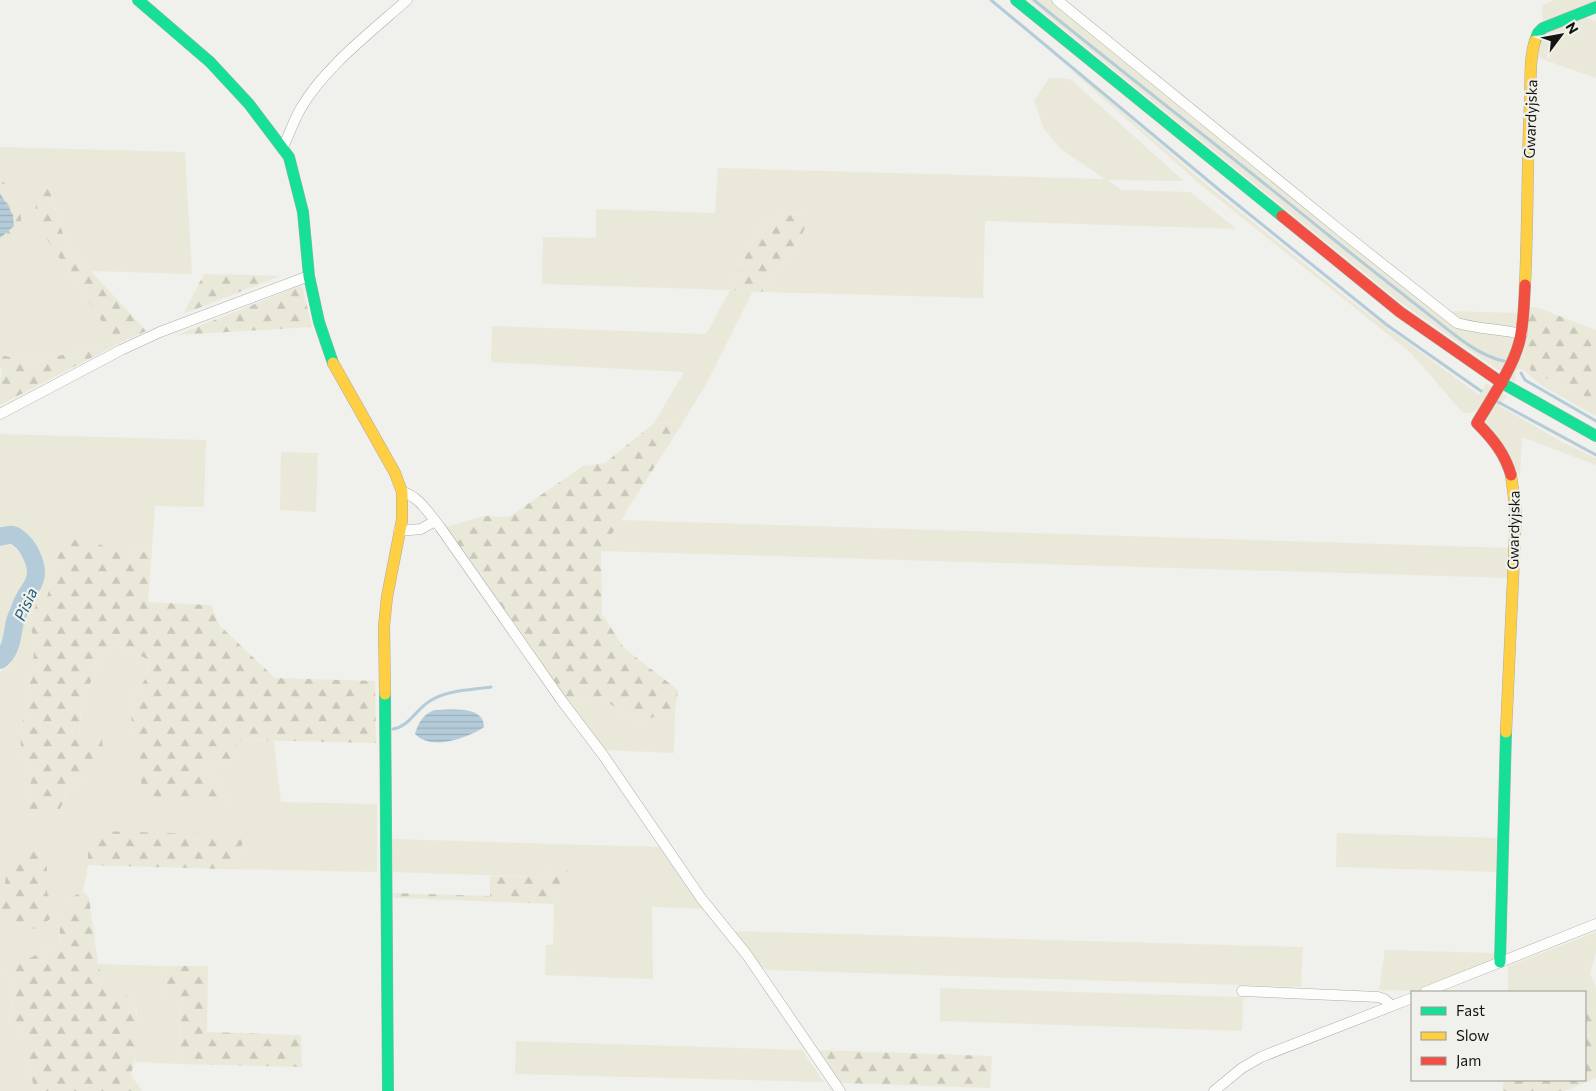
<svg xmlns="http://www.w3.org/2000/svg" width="1596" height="1091" viewBox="0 0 1596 1091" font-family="Commissioner,sans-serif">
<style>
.green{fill:#eae9d9}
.forest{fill:url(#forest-firs)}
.water{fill:url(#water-rules)}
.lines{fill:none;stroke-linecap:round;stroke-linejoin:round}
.stream{stroke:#b4ccda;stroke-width:3}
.river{stroke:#b4ccda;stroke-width:18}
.street-casing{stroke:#acacaa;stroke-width:11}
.fast-casing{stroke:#acacaa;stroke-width:12}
.slow-casing{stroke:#acacaa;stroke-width:12}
.jam-casing{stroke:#acacaa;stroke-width:12}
.street{stroke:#fdfdfc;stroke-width:10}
.fast{stroke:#16e098;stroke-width:11}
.slow{stroke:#ffcf43;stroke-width:11}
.jam{stroke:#f24e42;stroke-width:11}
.labels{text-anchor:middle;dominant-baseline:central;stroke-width:4.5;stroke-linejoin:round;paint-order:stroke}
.street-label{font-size:15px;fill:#141412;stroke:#f1f1eb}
.water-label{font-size:16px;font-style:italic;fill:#245e7e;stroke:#f1f1eb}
</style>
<defs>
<pattern id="forest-firs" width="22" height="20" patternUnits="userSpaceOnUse" patternTransform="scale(1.25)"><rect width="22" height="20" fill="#eae9d9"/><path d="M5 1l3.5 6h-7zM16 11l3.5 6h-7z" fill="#c8c7b9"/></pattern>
<pattern id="water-rules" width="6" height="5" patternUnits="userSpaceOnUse" patternTransform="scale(1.25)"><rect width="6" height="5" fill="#b4ccda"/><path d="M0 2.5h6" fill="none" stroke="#9aaeba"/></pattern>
</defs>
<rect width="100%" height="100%" fill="#f0f0ec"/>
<!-- green -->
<path class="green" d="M1028 0H1053L1179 104C1188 118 1204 127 1218 135L1445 320 1509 335 1515 344 1501 370H1498L1404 305Z
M1555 0H1596V5L1543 26 1542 5Z
M1582 16 1596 21V78L1536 57 1541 39 1550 31Z
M1072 71 1077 73 1207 185 1351 301 1479 395 1486 383 1492 387C1485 399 1478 418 1462 412L1411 353 1201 185Z
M1049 78 1070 79 1184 181 1107 180 1122 190 1190 192 1237 229 985 221 983 298 762 292 801 237 809 216 778 215 755 234 730 290 753 291 710 377 682 424 654 423 684 372 491 362 492 326 706 334 730 290 542 284 543 237 596 238V209L715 213 718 168 1105 179 1061 149 1044 129 1034 101Z
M0 147 185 152 192 274 90 271 66 244 49 188 68 271 118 344 32 361 0 355Z
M1446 311 1521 313 1518 325C1509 330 1477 326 1467 323 1459 320 1453 316 1446 311Z
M1523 354 1531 371 1596 401V416L1544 387 1522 369 1516 371 1515 382 1507 377Z
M1499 392 1507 396 1500 406 1562 442 1596 458V465L1522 437 1520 476C1510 457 1492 441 1485 421Z
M0 434 206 440 204 507 155 506 152 548 141 549 124 555 59 552 47 597H36V605L29 624 35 640 32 672 20 737 22 756 33 773 27 797 66 798 69 789 85 780 79 738 81 705 102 655 116 644 147 659 148 675 131 701 132 738 139 739 228 801 221 785 202 771 212 763 232 759 237 740 274 741 281 802 377 804V872L222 869 241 854 88 847V865L83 891 67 900 60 927 59 947 42 952 7 971 16 987 8 1022 29 1036V1059L34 1091H0V672L9 666 16 648 25 609 41 582V565L36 559 32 543 24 533 8 530 0 532Z
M281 452 318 453 316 512 280 510Z
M620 520 1512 548 1510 578 601 551Z
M7 543C22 551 25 559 30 574L10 618 8 636 0 650V545Z
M566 697 603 699 636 722 675 711 674 753 604 750Z
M1337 833 1500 838V872L1336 867Z
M392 839 659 847 683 879 707 909 652 907 653 979 545 975 546 945H553L554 904 556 891 551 867 543 877 393 872Z
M734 931 1303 947 1301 987 768 970 757 965Z
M1596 932V952L1590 974 1596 987V1008L1585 1012V992H1508V966Z
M1385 950 1496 953 1494 961 1418 991 1379 990Z
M98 964 165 966 166 999H181L180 1064 135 1062 137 1011 130 998 104 984Z
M940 988 1243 997 1242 1031 940 1021Z
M516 1041 802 1050 824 1082 515 1074Z"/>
<!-- forest -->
<path class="forest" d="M0 177C23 209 33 225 0 256V238L6 235 13 215 0 193Z
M49 188 66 244 146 331 118 344 0 405V382L2 369 0 368V355L32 361 117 344 34 220 38 189Z
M778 215 810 216 801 237 762 292 730 290 755 234Z
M204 274 280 276 183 314Z
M302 285 312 327 177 335Z
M1530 307H1536L1596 330V402L1531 371 1523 354Z
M654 423 682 424 601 551 602 614 624 648 678 690 675 711 636 722 603 699 566 697 443 528 484 516 509 517 583 466 605 463Z
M80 536 124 555 141 549 152 548 148 602 211 605 219 625 275 678 375 681 376 743 238 740 232 759 212 763 202 771 221 785 228 801 142 799 139 739H132L131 701 148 675 147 659 116 644 102 655 81 705 79 737 102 738 103 751 85 780 69 789 60 809 42 813 27 810V797L33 773 22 756 20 737 32 672 35 640 29 624 36 605V597H47L59 552Z
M98 831 243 835 241 854 222 869 88 865V847Z
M32 850 44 858 47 868V893L52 901V917L39 929 15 927 0 907 8 868 21 851Z
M562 865C576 877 568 883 556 891L554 904 394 898 393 893 490 896V876L543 877 551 867Z
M83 891 89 898 98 964 104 983C111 988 125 992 130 999 143 1014 136 1057 131 1075L142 1091H34L29 1059V1036L8 1023 16 987 7 971 8 962H22L42 952 59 947 60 927 67 900Z
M165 966H208L207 1032 301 1035 302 1067 180 1064 181 999H166Z
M1596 1008V1078L1565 1091H1502L1504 1080H1585V1012Z
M817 1050 992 1056 990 1088 839 1083Z"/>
<!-- water -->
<path class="water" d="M0 193 13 215 14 226 0 238Z
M435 710C450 710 484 705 484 727 466 739 431 751 415 734 418 723 424 713 435 710Z"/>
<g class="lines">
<!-- stream -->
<path class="stream" d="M991 0 1223 193 1387 325 1481 391
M1034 0C1131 79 1230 155 1327 234 1360 261 1394 287 1428 314 1449 330 1477 356 1504 361
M1521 373 1525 380 1596 421
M1498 402 1596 455
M393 729C410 726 416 709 430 701 446 690 472 690 491 687"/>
<!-- river -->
<path class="river" d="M0 537C6 535 13 533 18 538 29 545 39 567 35 579 33 587 25 595 22 603 20 609 17 615 15 621 12 635 12 651 0 660"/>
<defs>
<path id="street" d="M1057 0 1347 236 1457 323C1478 329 1500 329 1522 334
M283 147C289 135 294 120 301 108 324 68 372 31 407 0
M0 414 121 350 160 332 309 276
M402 492C418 495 430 515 440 527L562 701 603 755 701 898 747 955 840 1091
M399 531 421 529 435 521
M1242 991 1378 997 1384 999 1391 1005
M1425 992 1596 924
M1214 1091 1242 1068 1261 1057 1412 998"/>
<path id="fast" d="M138 0 210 62 249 104 289 157 303 212 309 276 319 322 333 363
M1016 0 1282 216
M1535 41 1538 33 1543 28 1596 7
M1502 383 1596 436
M385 694 388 1091
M1500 962 1506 732"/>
<path id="slow" d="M1525 285C1528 224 1527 163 1530 102 1531 82 1529 59 1535 41
M333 363 395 473 402 492V520L387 597 384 626 385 694
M1506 732 1516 513 1511 475"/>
<path id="jam" d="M1282 216 1400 312 1502 383
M1511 475C1505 454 1493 439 1477 423 1490 401 1513 367 1519 343 1524 324 1524 304 1525 285"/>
</defs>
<!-- street casing -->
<use href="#street" class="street-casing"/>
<!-- fast casing -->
<use href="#fast" class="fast-casing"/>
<!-- slow casing -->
<use href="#slow" class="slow-casing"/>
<!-- jam casing -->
<use href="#jam" class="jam-casing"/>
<!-- street -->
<use href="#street" class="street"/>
<!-- fast -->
<use href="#fast" class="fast"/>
<!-- slow -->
<use href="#slow" class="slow"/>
<!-- jam -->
<use href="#jam" class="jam"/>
</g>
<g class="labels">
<!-- street labels -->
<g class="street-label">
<text transform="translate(1530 119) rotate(-88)">Gwardyjska</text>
<text transform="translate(1513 530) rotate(-89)">Gwardyjska</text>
</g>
<!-- water labels -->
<g class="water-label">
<text transform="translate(25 604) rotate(-66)">Pisia</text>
</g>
</g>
<!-- legend -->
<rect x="1411" y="991" width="175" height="90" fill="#f1f1eb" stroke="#999994"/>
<rect x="1421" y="1007" width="25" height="8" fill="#16e098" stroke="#999994"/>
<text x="1456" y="1016" font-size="15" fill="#141412">Fast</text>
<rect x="1421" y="1032" width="25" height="8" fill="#ffcf43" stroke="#999994"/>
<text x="1456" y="1041" font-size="15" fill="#141412">Slow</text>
<rect x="1421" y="1057" width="25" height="8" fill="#f24e42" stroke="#999994"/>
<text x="1456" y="1066" font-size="15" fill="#141412">Jam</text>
<!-- north arrow -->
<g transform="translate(1561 35) rotate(58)" stroke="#f1f1eb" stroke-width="4" paint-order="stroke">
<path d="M0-4L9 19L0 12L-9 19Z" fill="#141412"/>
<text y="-8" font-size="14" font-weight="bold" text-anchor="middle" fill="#141412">N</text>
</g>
</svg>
